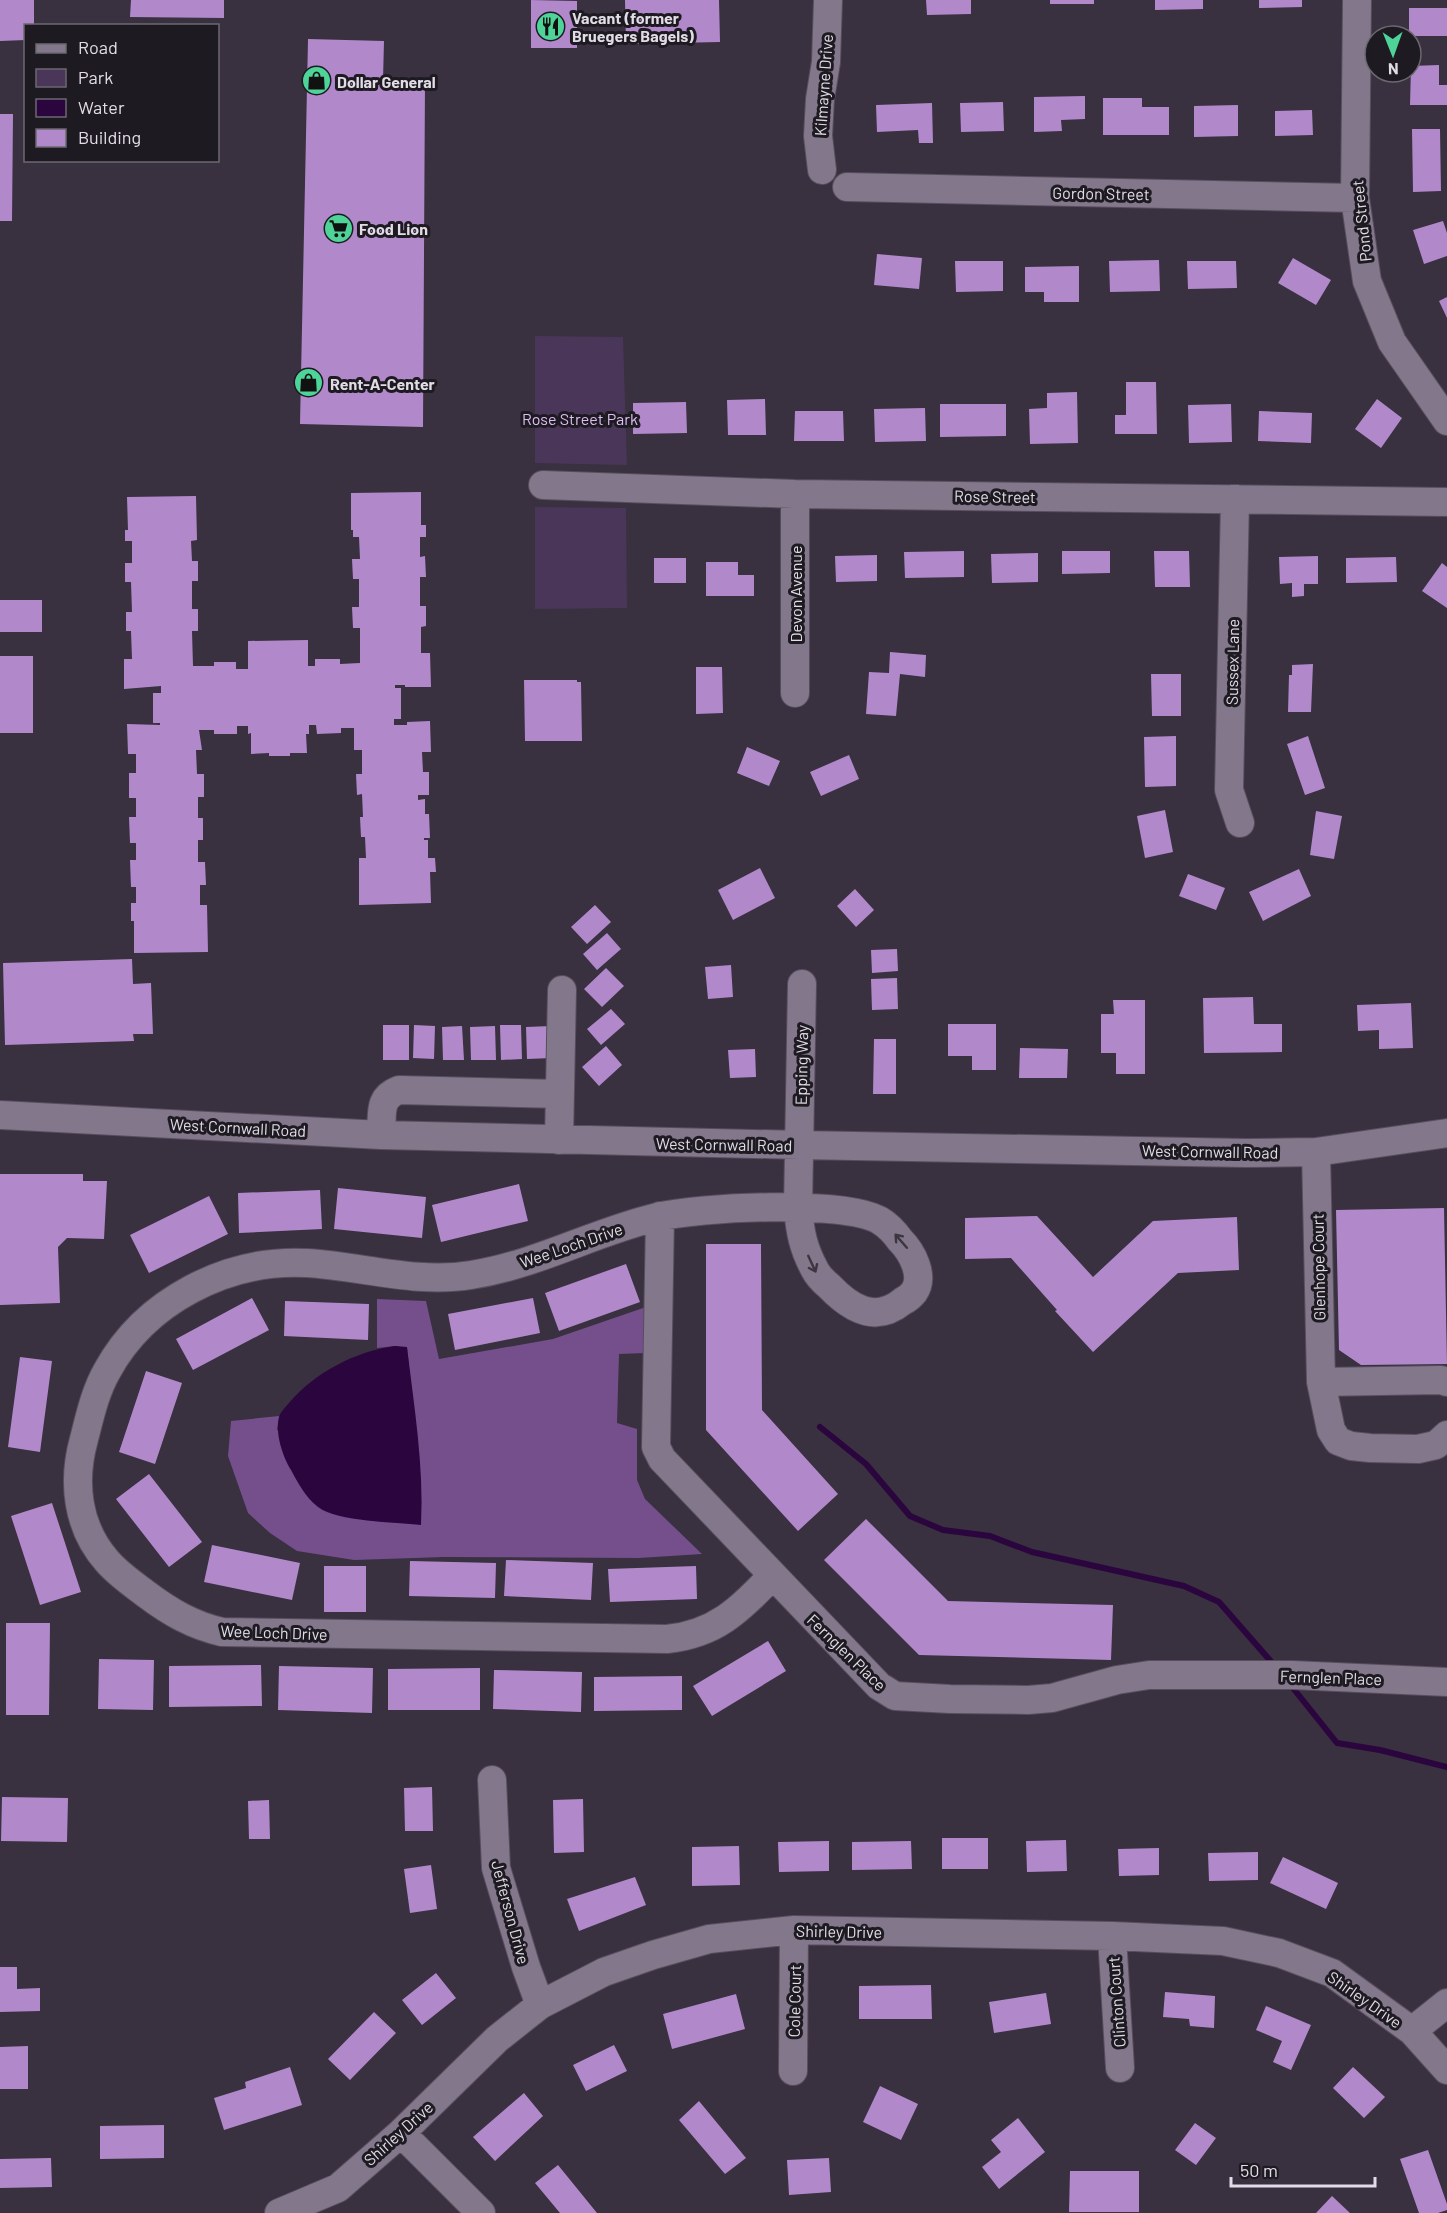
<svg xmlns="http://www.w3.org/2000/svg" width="1447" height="2213" viewBox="0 0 1447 2213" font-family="Barlow,sans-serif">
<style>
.green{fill:#4a3658}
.forest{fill:#744f8c}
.water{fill:#2b053e}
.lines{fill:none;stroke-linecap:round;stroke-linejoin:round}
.stream{stroke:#2b053e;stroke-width:6}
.building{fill:#b189cb}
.minor-casing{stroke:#574e5d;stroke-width:30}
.minor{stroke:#83778b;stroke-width:28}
.oneway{stroke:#3c3641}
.labels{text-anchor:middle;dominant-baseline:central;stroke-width:6;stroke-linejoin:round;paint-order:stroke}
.poi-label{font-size:16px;font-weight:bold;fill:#e2dce7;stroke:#1e1a21;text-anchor:start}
.street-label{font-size:16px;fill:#e2dce7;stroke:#1e1a21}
.park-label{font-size:16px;fill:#ddbef3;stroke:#1e1a21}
</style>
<rect width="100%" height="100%" fill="#393040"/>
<!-- green -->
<path class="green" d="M535 336 623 337 627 465 535 463Z
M535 507 626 508 627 608 535 609Z"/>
<!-- forest -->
<path class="forest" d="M377 1299 426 1301 439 1359 553 1339 646 1307 645 1353 619 1354 617 1423 637 1429V1480L645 1499 702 1554 639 1558 444 1557 354 1560 297 1551 270 1533 248 1513 228 1456 231 1421 279 1416 277 1430 420 1475 407 1348 395 1346 377 1348Z"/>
<!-- water -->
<path class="water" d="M395 1346 407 1347C414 1406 424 1466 421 1525 395 1522 338 1522 318 1507 306 1498 298 1483 291 1470 283 1457 275 1434 279 1418 280 1412 285 1408 289 1403 314 1373 356 1351 395 1346Z"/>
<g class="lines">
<!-- stream -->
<path class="stream" d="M820 1427 866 1464 910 1516 943 1530 990 1536 1032 1552 1184 1586 1219 1602 1275 1666
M1289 1683 1337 1743 1380 1750 1447 1767"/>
</g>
<!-- building -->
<path class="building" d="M0 0H34V26H26V40L0 41Z
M131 0H224V18L130 17Z
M531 0 577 1V48H531Z
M625 0H719L720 42 626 44Z
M926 0H971V14L927 15Z
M1050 0H1094V4H1050Z
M1155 0H1203V9L1155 10Z
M1259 0H1302V7L1259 8Z
M1409 8H1447V36H1409Z
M308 39 384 41 383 80 425 81 423 427 300 424Z
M1439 65V85H1447V105H1410L1411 66Z
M1085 96V119L1061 120 1062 131 1034 132V97Z
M1103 98H1142V107H1169V135H1103Z
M1003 102 1004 131 961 132 960 103Z
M932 103 933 143H919L918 130 877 132 876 105Z
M1238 105V136L1194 137V106Z
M1312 110 1313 135 1275 136V111Z
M0 114H13L12 221H0Z
M1412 129H1440L1441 191 1413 192Z
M1443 221 1447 233V256L1424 264 1413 230Z
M877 254 922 258 919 289 874 285Z
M1293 258 1331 280 1316 305 1278 283Z
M1159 260 1160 291 1110 292 1109 261Z
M955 261H1003V291L956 292Z
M1187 261H1236L1237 288 1188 289Z
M1079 266V302H1044V292H1025V267Z
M1447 297V318L1439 301Z
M1126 382H1156L1157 434H1115V415H1126Z
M1077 392 1078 443 1030 444 1029 409 1047 408V393Z
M765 399 766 435H728L727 400Z
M1377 399 1402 418 1381 448 1355 429Z
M686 402 687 433 633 434V403Z
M940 404H1006V436L940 437Z
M1231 404 1232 442 1189 443 1188 405Z
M925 408 926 441 875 442 874 409Z
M795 411H843L844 441H794Z
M1259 411 1312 413 1311 443 1258 441Z
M421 492V525H426V537H420V557L425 556 426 577H420V606H426V626L421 627V653H430L431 687H405V685H395V688H401V719H394V725H407V722L430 721 431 752H422L423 772H429V795H418V800L425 799V814H429L430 838H424V840H428V858H435L436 872H430L431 903 359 905V858H366L365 837H361L360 817H363L362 794 357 795 356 774H362V750H354V728H341V733L317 734 316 725H309V734H306L307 753H290V756H269V753L251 754V733L248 734V726H237V734H214V730H199L202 750H196L197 774H204V797H198V818H203V840H198V862H205L206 885H200V905H207L208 952 134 953V921H131V903H136V887H131L130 860H136V843H130L129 817H136V798H129V773H136V754H128L127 724 160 725V723H153V693H161V686L124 689V659H132L131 631H126V612H132L131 582H125V563H132V541H125V530H128L127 497 196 496 197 540 191 541 192 561H198V581H192V609H198V631H192L193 666H214V662H236V669H248V641L308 640V666H315V659H340V664L360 663V628H353L352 607H359V579H353L352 559H360L359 537H353V530H351V493Z
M964 551V577L905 578 904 552Z
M1062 551H1110V573L1062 574Z
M1154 551H1189L1190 587H1155Z
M1038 553V582L992 583 991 554Z
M877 555V581L836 582 835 556Z
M1318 556V584H1304V596L1292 597V583L1280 584 1279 557Z
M1396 557 1397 582 1346 583V558Z
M654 558H686V583H654Z
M706 562H738V575H754V596H706Z
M1442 563 1447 567V608L1422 591Z
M0 600H42V632H0Z
M890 652 926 655 925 677 900 674 896 716 866 714 869 672 889 673Z
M0 656H33V733H0Z
M1313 664 1311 712H1288L1289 675H1292V665Z
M696 667H722L723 713 696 714Z
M1151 674H1181V716H1152Z
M524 680H577V682H581L582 741H525Z
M1176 736V786L1145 787 1144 737Z
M1308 736 1325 788 1305 795 1287 744Z
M747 747 780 761 769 786 737 773Z
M849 755 859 779 821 796 810 772Z
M1165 810 1173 852 1145 858 1137 816Z
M1316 811 1342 816 1334 859 1310 855Z
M760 868 775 898 733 920 718 890Z
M1299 869 1311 896 1263 921 1249 892Z
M1188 874 1225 888 1216 910 1179 896Z
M855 889 874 910 856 927 837 906Z
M595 905 611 922 587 944 571 927Z
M607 933 621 949 597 970 583 954Z
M897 949 898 971 872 973 871 950Z
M132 959 133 984 151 983 153 1034H133L134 1041 5 1045 3 963Z
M731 965 733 997 708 999 705 967Z
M606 968 624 986 602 1007 584 989Z
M897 978 898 1009 872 1010 871 979Z
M1253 997 1254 1024H1282V1052L1204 1053 1203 998Z
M1113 1000H1145V1074H1116V1053H1101V1014H1114Z
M1411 1003 1413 1048 1379 1049V1030L1358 1031 1357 1005Z
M611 1009 625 1024 601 1045 587 1029Z
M948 1024H996V1070H972V1056H948Z
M383 1025H409V1060H383Z
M414 1025 435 1026 434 1059 413 1058Z
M500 1025H521L522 1059 501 1060Z
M462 1026 464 1060H443L442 1027Z
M495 1026 496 1060H471L470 1027Z
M551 1026 552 1058 527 1059 526 1027Z
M874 1039H896V1094H873Z
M606 1046 622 1065 599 1086 582 1067Z
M1020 1048 1068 1049 1067 1078H1019Z
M755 1049 756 1077 730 1078 728 1050Z
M0 1174H83V1181H107L104 1239 67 1238 58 1247 60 1303 0 1305Z
M519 1184 528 1221 441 1242 432 1205Z
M338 1188 426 1197 422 1238 334 1229Z
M320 1190 322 1229 239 1233 238 1193Z
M209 1196 228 1234 149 1273 130 1235Z
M1444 1208 1447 1364 1361 1365 1339 1350 1336 1210Z
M1037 1216 1093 1277 1153 1221 1237 1217 1239 1270 1178 1273 1093 1352 1055 1311 1057 1310 1011 1258 965 1259V1218Z
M706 1244H761L762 1410 838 1494 798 1531 706 1430Z
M626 1264 640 1302 559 1331 545 1293Z
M252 1298 269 1330 193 1370 176 1339Z
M533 1298 540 1333 455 1350 448 1314Z
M285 1301 369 1304 368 1340 284 1336Z
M20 1357 52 1361 40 1452 8 1447Z
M146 1371 182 1383 155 1464 119 1452Z
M149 1474 202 1542 169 1567 116 1499Z
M52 1503 81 1592 40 1605 11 1516Z
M866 1519 948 1601 1113 1605 1111 1660 919 1655 824 1560Z
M212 1545 300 1563 292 1600 204 1582Z
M506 1560 593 1563 591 1600 504 1596Z
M410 1561 496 1563 495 1598 409 1596Z
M324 1566H366V1612H324Z
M696 1566 697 1599 610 1602 608 1569Z
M6 1623H50L49 1715H6Z
M768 1641 786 1671 712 1716 693 1686Z
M99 1659 154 1660 153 1710 98 1709Z
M261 1665 262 1706 169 1707V1666Z
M279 1666 373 1668 372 1713 278 1710Z
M480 1668V1710H388V1669Z
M494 1670 582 1672 581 1712 493 1709Z
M682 1676V1710L594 1711V1677Z
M432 1787 433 1831H405L404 1788Z
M2 1797 68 1798 67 1842 1 1841Z
M583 1799 584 1852 554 1853 553 1800Z
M269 1800 270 1839H249L248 1801Z
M942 1838H988V1869H942Z
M1066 1840 1067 1871 1027 1872 1026 1841Z
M829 1841V1871L779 1872 778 1842Z
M911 1841 912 1869 852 1870V1842Z
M739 1846 740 1885 692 1886V1847Z
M1159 1848V1875L1119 1876 1118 1849Z
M1258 1852V1880L1209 1881 1208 1853Z
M1283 1857 1338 1883 1326 1909 1270 1883Z
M431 1865 437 1909 410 1913 404 1869Z
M635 1877 646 1905 579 1931 567 1899Z
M0 1967H17V1989L40 1988V2011L0 2012Z
M436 1973 456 1998 422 2025 402 2000Z
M931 1985 932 2019H859V1986Z
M1165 1992 1215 1996 1214 2028 1190 2026 1189 2019 1163 2017Z
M1046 1993 1051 2024 994 2033 989 2002Z
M736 1994 745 2029 672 2049 663 2014Z
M1266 2006 1311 2025 1291 2070 1273 2062 1282 2041 1256 2030Z
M374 2012 396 2033 350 2080 328 2059Z
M614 2045 627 2071 586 2091 573 2065Z
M28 2046V2089H0V2047Z
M290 2067 302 2105 224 2130 214 2098 246 2088 245 2082Z
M1353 2067 1385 2097 1364 2118 1333 2088Z
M880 2086 918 2104 901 2140 863 2122Z
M524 2093 543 2116 495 2161 473 2137Z
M699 2101 746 2158 725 2174 679 2120Z
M1018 2118 1045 2152 999 2189 982 2167 1001 2152 991 2140Z
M1195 2123 1216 2138 1196 2165 1175 2150Z
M164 2125V2158L100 2159V2126Z
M1428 2150 1447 2204V2210L1438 2213H1419L1400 2159Z
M51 2158 52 2187 0 2188V2159Z
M829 2158 831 2192 789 2195 787 2160Z
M558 2165 597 2213H560L535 2183Z
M1070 2171H1139V2212H1069Z
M1332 2196 1350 2213H1316Z"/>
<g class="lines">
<defs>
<path id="minor" d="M1357 0 1355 198 1367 281 1392 342 1447 421
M822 170 818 136 820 99 826 62 828 0
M847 187 1355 198
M543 485 795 494 1447 502
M795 494V693
M1235 499 1229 790 1240 823
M0 1115 381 1135 800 1145 1246 1153 1316 1152 1447 1133
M381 1135C383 1115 377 1098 399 1090L560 1094
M559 1140 562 990
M1316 1152 1321 1382 1331 1430 1338 1441 1351 1446 1370 1448 1418 1449 1436 1445 1447 1435
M660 1216 656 1447 662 1459 879 1686 895 1696 950 1699 1028 1700 1052 1698 1117 1680 1149 1675H1292L1447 1682
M1321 1382 1441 1380 1447 1382
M772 1576C739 1610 716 1634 667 1639L222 1632C192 1625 170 1612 146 1594 133 1584 118 1574 107 1561 77 1527 72 1482 84 1439 90 1416 95 1392 107 1371 145 1301 227 1259 306 1263 361 1266 416 1284 471 1275 536 1265 594 1232 657 1217 700 1207 842 1200 879 1220 886 1224 895 1233 900 1240 912 1252 925 1276 914 1292 911 1296 907 1299 903 1301 875 1324 850 1308 829 1286 823 1281 818 1276 815 1270 803 1248 800 1232 798 1208L802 984
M492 1780 496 1868 526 1967 540 2005
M1112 1936 1120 2068
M1412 2031 1447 2003
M793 2071 794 1930
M401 2133 481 2213
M279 2213 338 2188 401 2133 497 2039 540 2005 604 1972 653 1955 709 1939 794 1930 1112 1936 1223 1941 1279 1953 1332 1973 1412 2031 1447 2070"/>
</defs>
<!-- minor casing -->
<use href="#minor" class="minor-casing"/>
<!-- minor -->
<use href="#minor" class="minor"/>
</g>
<!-- one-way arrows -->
<defs><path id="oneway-shaft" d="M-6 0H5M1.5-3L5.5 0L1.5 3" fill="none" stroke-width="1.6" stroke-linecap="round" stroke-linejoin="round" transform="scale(1.5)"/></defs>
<g class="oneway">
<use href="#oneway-shaft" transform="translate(901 1241) rotate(-131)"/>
<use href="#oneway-shaft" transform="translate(812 1264) rotate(65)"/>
</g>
<!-- icons -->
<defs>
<symbol id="restaurant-disc" viewBox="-11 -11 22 22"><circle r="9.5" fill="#4ed399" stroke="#1e1a21"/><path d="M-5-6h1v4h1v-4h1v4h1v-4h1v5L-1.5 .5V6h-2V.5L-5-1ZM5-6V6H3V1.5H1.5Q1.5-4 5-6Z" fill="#111"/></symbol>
<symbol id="shop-disc" viewBox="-11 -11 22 22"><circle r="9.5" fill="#4ed399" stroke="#1e1a21"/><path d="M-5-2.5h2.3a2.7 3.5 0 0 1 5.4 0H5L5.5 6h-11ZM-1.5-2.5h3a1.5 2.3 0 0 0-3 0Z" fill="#111"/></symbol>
<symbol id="supermarket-disc" viewBox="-11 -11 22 22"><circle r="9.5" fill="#4ed399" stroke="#1e1a21"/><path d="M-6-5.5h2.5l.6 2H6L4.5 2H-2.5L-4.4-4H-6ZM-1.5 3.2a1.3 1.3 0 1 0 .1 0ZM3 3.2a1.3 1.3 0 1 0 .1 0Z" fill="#111"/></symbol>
</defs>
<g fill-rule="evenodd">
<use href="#restaurant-disc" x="534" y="10" width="33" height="33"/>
<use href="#shop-disc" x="300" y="64" width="33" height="33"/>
<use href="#supermarket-disc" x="322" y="212" width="33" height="33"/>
<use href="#shop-disc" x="292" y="366" width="33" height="33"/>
</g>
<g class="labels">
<!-- poi labels -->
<g class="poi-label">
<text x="572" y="17">Vacant (former<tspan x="572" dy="18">Bruegers Bagels)</tspan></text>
<text x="337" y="81">Dollar General</text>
<text x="359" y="228">Food Lion</text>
<text x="330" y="383">Rent-A-Center</text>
</g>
<!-- street labels -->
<g class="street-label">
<text transform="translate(823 85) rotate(-86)">Kilmayne Drive</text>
<text transform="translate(1101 193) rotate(1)">Gordon Street</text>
<text transform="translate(1361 221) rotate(-96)">Pond Street</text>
<text transform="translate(995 496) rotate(1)">Rose Street</text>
<text transform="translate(795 594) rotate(-90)">Devon Avenue</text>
<text transform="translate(1232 662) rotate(-89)">Sussex Lane</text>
<text transform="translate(801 1065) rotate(-89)">Epping Way</text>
<text transform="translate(238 1127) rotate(3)">West Cornwall Road</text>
<text transform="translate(724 1144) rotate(1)">West Cornwall Road</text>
<text transform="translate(1210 1151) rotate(1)">West Cornwall Road</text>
<text transform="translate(571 1245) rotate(-19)">Wee Loch Drive</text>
<text transform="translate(1318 1267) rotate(-91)">Glenhope Court</text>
<text transform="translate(274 1632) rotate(2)">Wee Loch Drive</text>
<text transform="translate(847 1652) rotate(44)">Fernglen Place</text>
<text transform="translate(1331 1677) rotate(2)">Fernglen Place</text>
<text transform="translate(511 1912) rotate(75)">Jefferson Drive</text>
<text transform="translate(839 1931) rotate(1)">Shirley Drive</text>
<text transform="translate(1365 1999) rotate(35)">Shirley Drive</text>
<text transform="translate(794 2001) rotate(-89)">Cole Court</text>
<text transform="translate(1116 2002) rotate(-94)">Clinton Court</text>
<text transform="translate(398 2133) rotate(-42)">Shirley Drive</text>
</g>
<!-- park labels -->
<g class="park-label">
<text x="580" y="418">Rose Street Park</text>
</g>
</g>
<!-- legend -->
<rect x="24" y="24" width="195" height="138" fill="#1e1a21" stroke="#6c6870" stroke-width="1.5"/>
<rect x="36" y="44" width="30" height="9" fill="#83778b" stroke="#6c6870" stroke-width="1.5"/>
<text x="78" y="54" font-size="18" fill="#e2dce7">Road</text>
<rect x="36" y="69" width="30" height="18" fill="#4a3658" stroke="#6c6870" stroke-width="1.5"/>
<text x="78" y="84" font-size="18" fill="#e2dce7">Park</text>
<rect x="36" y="99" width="30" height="18" fill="#2b053e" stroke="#6c6870" stroke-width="1.5"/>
<text x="78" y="114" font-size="18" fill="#e2dce7">Water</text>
<rect x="36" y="129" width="30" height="18" fill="#b189cb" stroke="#6c6870" stroke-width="1.5"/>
<text x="78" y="144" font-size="18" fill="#e2dce7">Building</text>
<!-- north arrow -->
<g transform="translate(1393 54) rotate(179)"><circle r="28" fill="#1e1a21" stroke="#6c6870" stroke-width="1.5"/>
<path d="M0-4.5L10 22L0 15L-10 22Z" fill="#4ed399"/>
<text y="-9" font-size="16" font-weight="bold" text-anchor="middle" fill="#e2dce7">N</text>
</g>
<!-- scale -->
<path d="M1231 2177v9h144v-9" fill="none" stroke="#e2dce7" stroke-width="3"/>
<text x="1240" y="2177" font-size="18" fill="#e2dce7" stroke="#1e1a21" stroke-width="4.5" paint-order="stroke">50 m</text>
</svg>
